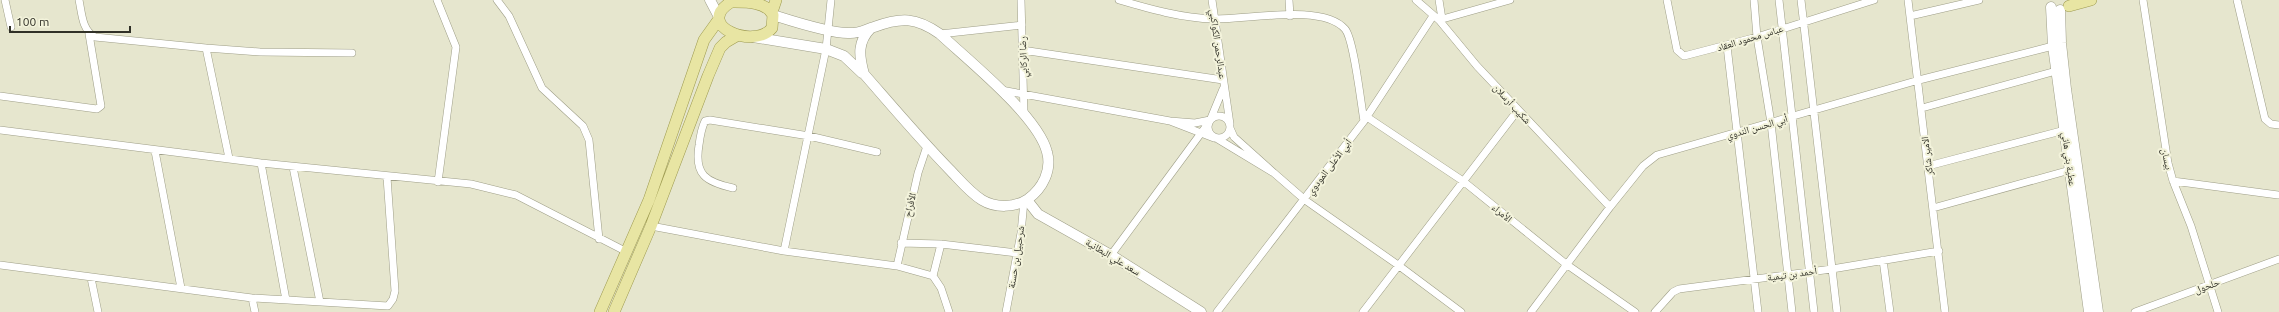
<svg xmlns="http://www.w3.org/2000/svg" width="2279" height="312" viewBox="0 0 2279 312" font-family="Ubuntu,'Noto Naskh Arabic',sans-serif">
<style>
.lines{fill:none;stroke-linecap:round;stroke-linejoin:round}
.street-casing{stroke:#9e9e87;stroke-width:8}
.secondary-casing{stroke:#9e9e87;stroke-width:11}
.primary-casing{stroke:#9e9b50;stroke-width:12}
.street{stroke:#fff;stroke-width:7}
.secondary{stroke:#fff;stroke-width:10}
.primary{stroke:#e8e5a3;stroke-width:11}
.labels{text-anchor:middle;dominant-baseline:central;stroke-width:4;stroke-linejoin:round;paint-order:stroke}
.street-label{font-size:10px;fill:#303027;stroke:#f3f3db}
</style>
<rect width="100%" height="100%" fill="#e6e6ce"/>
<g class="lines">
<defs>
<path id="street" d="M5 0 11 27
M79 0C82 14 82 30 95 37L206 48 229 158
M437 0 456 47 438 182
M497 0 509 16 542 88 583 126 589 140 599 239
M1021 0 1024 114
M1119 0C1150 9 1181 18 1214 19 1247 20 1322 3 1345 29 1354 39 1361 105 1364 121
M1212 0 1230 124
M1289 0 1290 16
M1416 0 1439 20 1477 66 1610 207
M1439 0 1442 19
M1667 0 1677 50 1684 56 1757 37 1874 0
M1754 0 1757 37 1771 123 1792 312
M1779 0 1814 312
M1801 0 1837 312
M1908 0 1945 312
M2143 0 2168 163 2173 181 2191 226 2218 312
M2237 0 2265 119 2271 124 2279 125
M1910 16 1979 0
M1439 20 1510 0
M940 34 1022 25
M1727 46 1758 312
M206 48 260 52 352 53
M1022 50 1223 80
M1001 90 1170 121
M0 96 97 109 101 106 89 34
M1922 108 2056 71
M1208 127a11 11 0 1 1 22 0a11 11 0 1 1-22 0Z
M1367 117 1463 181 1566 264 1635 312
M1211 118 1223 89
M1210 120 1195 123 1170 121 1214 138
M0 130 261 163 471 184 516 195 627 252
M1216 138 1274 173 1234 137 1230 128
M155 151 181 288
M261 163 286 300
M1928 166 2065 130
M293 167 320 302
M1274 173 1305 200 1398 265 1461 312
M2173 181 2278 195
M733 188C706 182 694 175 699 145 700 137 701 129 705 121L710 120 809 136 877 152
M1933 208 2070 170
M651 226 784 251 897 266 933 276 941 288 949 312
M901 243 941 244 1017 253
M784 251 826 49 831 0
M1111 255 1207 125
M1883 260 1890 312
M0 265 252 298 388 306 393 299 395 291 387 177
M897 266 918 173 927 146
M933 276 941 244
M91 278 98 312
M252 298 255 312
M1006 312 1021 233 1024 201
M1217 312 1364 121 1433 16
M1363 312 1518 110
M1531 312 1610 207 1643 166 1657 155 1919 80 2053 46
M1655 312 1673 292 1679 289 1832 269 1939 251
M2135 312 2279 259"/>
<path id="secondary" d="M710 0 719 17
M2051 7 2053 46 2089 312
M2060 10 2061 43 2066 89 2098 312
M773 15C792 21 828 33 848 33 858 34 864 30 874 27 901 17 916 17 940 34 968 60 1038 116 1047 152 1052 170 1043 188 1028 199 1015 208 995 208 982 200 969 192 959 179 949 169 919 138 892 106 864 74 859 56 857 42 871 28
M753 37 826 49 844 56 862 73
M1027 200 1038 214 1111 255 1201 312"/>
<path id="primary" d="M731 2C744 2 766 1 773 15L772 28C755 50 693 26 731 2Z
M2069 6 2091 0
M772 12 776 0
M600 312 649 200 704 40 719 19
M614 312 651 226 708 76 720 48 726 42 738 35"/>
</defs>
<!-- street casing -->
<use href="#street" class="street-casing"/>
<!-- secondary casing -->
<use href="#secondary" class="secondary-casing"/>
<!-- primary casing -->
<use href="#primary" class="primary-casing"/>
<!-- street -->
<use href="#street" class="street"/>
<!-- secondary -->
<use href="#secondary" class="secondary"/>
<!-- primary -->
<use href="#primary" class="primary"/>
</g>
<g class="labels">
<!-- street labels -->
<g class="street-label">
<text transform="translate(1750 38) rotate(-17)">عباس محمود العقاد</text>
<text transform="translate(1218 44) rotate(82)">عبدالرحمن الكواكبي</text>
<text transform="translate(1023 57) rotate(-92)">رضا الركابي</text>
<text transform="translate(1512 104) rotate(47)">شكيب أرسلان</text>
<text transform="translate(1757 127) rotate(-16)">أبي الحسن الندوي</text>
<text transform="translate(1927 156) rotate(-97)">الامير شاكر</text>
<text transform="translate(2069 159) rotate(82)">عطية بني هاني</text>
<text transform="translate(2167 159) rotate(78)">بيسان</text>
<text transform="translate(1329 167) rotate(-53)">أبي الأعلى المودوي</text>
<text transform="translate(910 205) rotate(-77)">الأفراح</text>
<text transform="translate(1502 213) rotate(39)">الأمراء</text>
<text transform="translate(1016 257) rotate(-81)">شرحبيل بن حسنة</text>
<text transform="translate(1113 257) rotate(31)">سعد علي البطانية</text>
<text transform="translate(1792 274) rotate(-8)">أحمد بن تيمية</text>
<text transform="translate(2207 286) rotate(-20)">حلحول</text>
</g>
</g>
<!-- scale -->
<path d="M10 26v6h120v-6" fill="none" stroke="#303027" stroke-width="2"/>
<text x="16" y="26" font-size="12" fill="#303027" stroke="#f3f3db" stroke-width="3" paint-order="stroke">100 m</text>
</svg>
